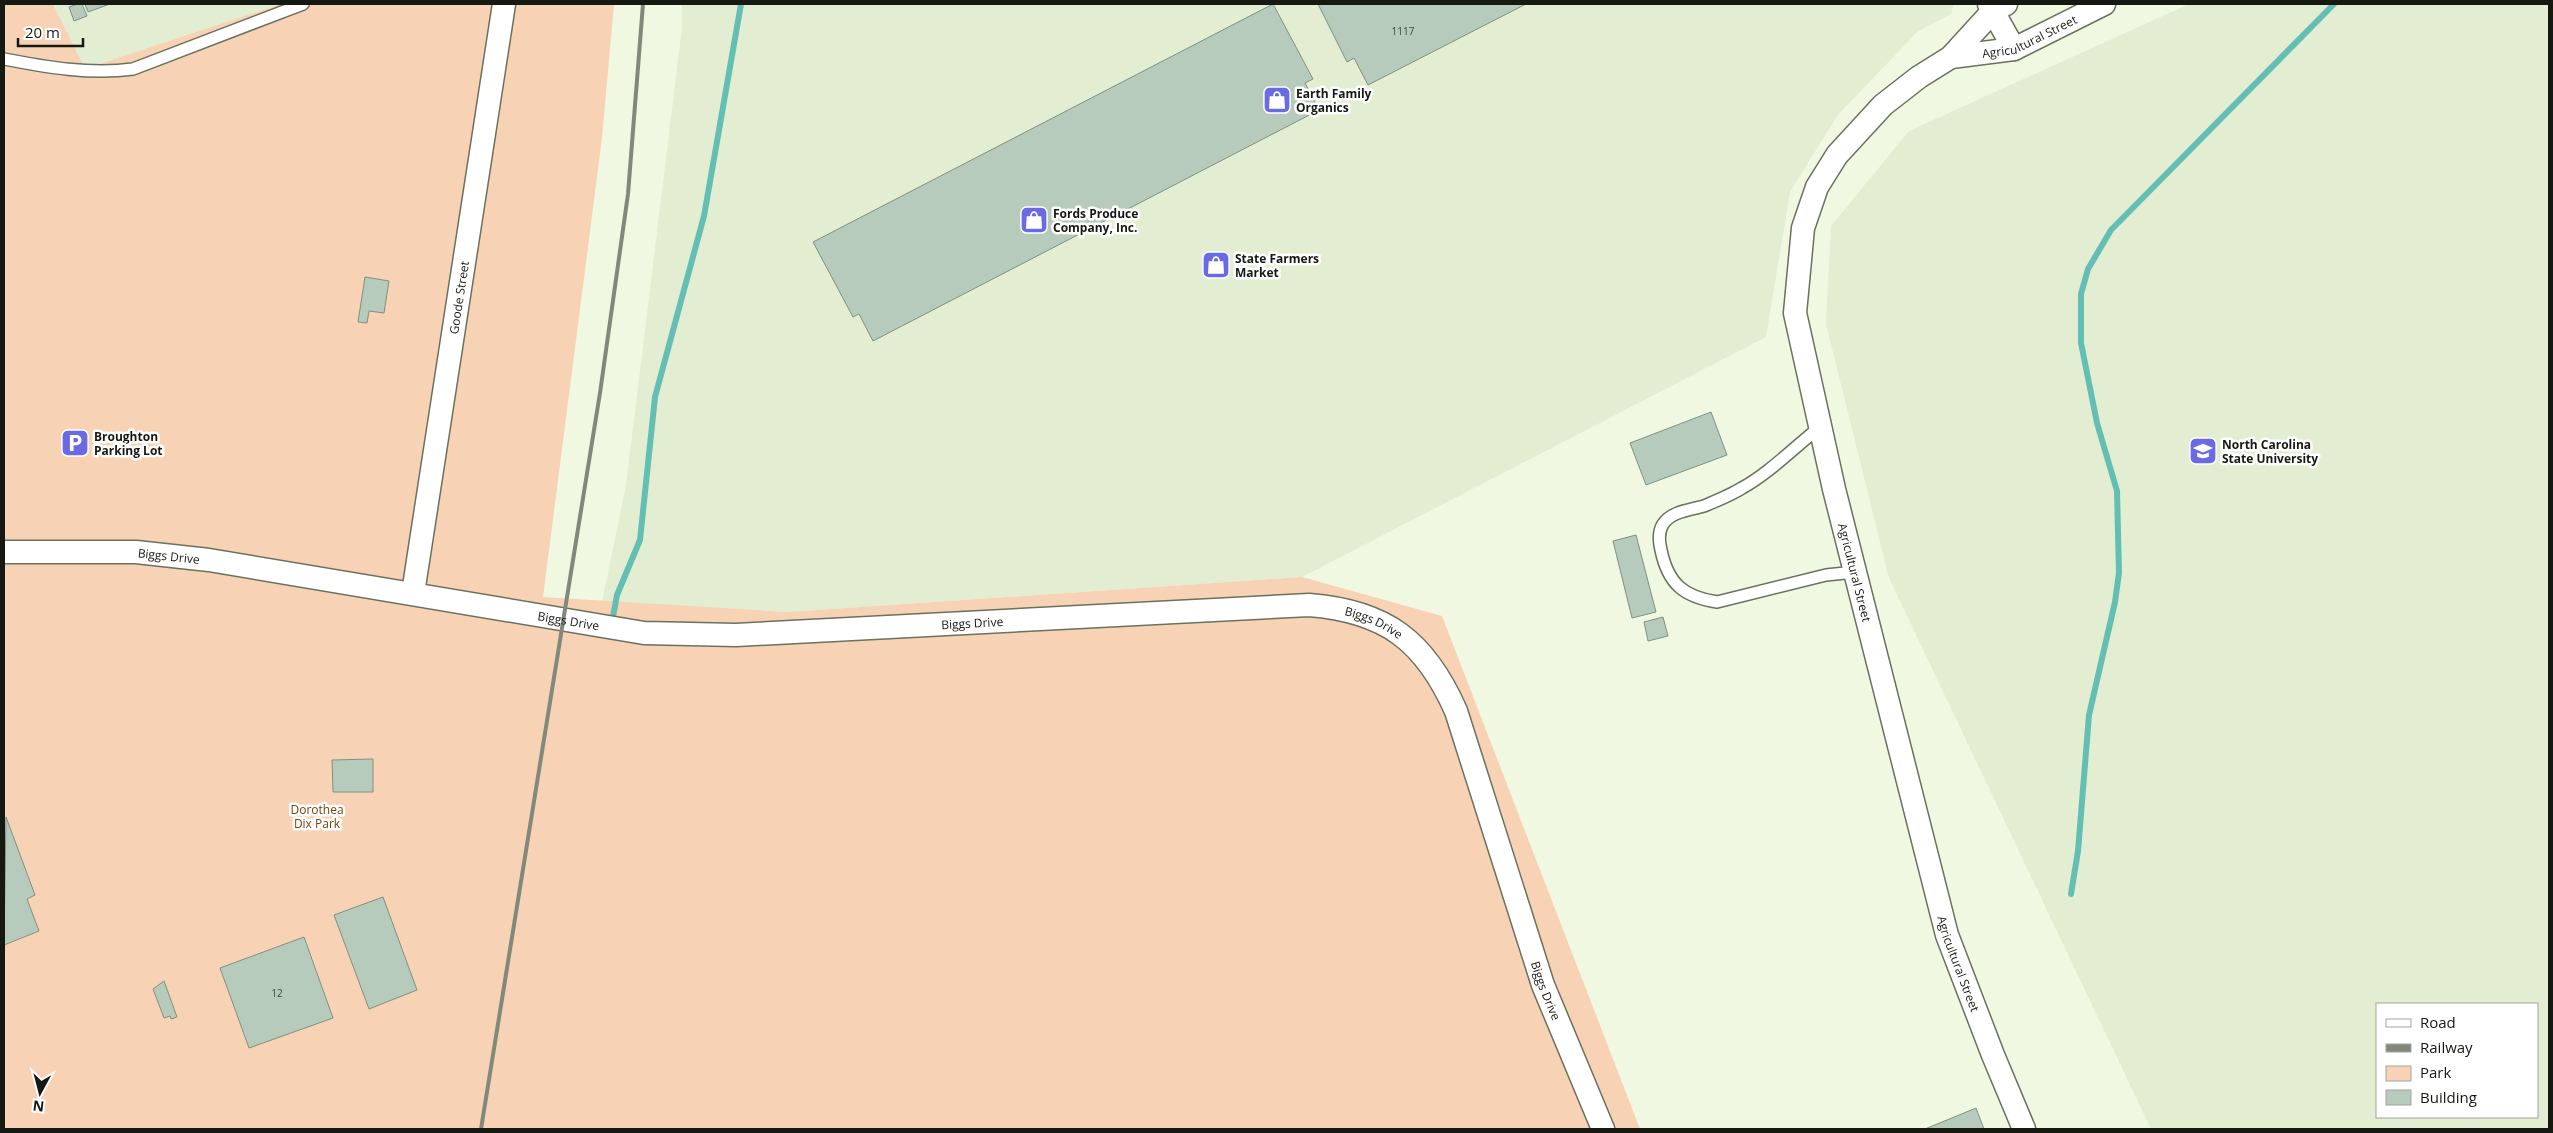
<svg xmlns="http://www.w3.org/2000/svg" width="2553" height="1133" viewBox="0 0 2553 1133" font-family="'Open Sans',sans-serif">
<style>
.built{fill:#e3edd1;fill-rule:evenodd}
.green{fill:#f8d2b4}
.lines{fill:none;stroke-linecap:round;stroke-linejoin:round}
.stream{stroke:#63bfb4;stroke-width:6}
.building{fill:#b7cbbd;stroke:#7e9183}
.service-casing{stroke:#6a715e;stroke-width:14}
.minor-casing{stroke:#6a715e;stroke-width:25}
.service{stroke:#fff;stroke-width:11}
.minor{stroke:#fff;stroke-width:22}
.rail{stroke:#83897a;stroke-width:4}
.labels{text-anchor:middle;dominant-baseline:central;stroke-width:5;stroke-linejoin:round;paint-order:stroke}
.number-label{font-size:10px;fill:#3e463d}
.street-label{font-size:12px;fill:#161912;stroke:#fff}
.poi-label{font-size:12px;font-weight:bold;fill:#161912;stroke:#fff;text-anchor:start}
.park-label{font-size:12px;fill:#77430a;stroke:#fff}
</style>
<rect width="100%" height="100%" fill="#f0f8e2"/>
<!-- built -->
<path class="built" d="M53 4H281L85 70Z
M682 4H1954L1951 14 1917 32 1837 116 1790 192 1766 337 1302 577 788 612 602 602 626 485 682 28Z
M2189 4H2549V1129H2151L1889 578 1826 324 1831 226 1909 131ZM2377 1004H2537V1117H2377Z"/>
<!-- green -->
<path class="green" d="M4 4H53L85 69 281 4H614L602 138 543 597 788 612 1302 577 1442 616 1640 1129H4Z"/>
<g class="lines">
<!-- stream -->
<path class="stream" d="M612 622 617 595 640 540 655 397 704 216 741 4
M2071 894 2078 851 2089 715 2115 602 2119 573 2117 491 2097 423 2081 343V294L2088 269 2111 230 2334 4"/>
</g>
<!-- building -->
<path class="building" d="M78 4H82L87 16 74 21 69 7Z
M85 4H110L88 12Z
M1273 4 1313 79 1305 83 1319 110 873 341 859 314 853 317 813 242Z
M1318 4H1526L1368 85 1354 58 1347 62Z
M365 277 389 281 384 313 369 311 367 323 358 322Z
M1711 412 1727 455 1646 485 1630 443Z
M1636 535 1656 612 1632 618 1613 541Z
M1663 617 1668 636 1648 641 1644 622Z
M373 759V792H333L332 760Z
M6 817 35 895 27 899 39 931 4 945Z
M383 897 417 990 369 1009 334 915Z
M304 937 333 1018 249 1048 220 968Z
M164 981 177 1017 171 1019 170 1016 164 1018 153 989Z
M1976 1108 1984 1129H1925Z"/>
<g class="lines">
<defs>
<path id="service" d="M4 59C45 67 91 75 133 69L303 4
M1820 427C1796 446 1768 474 1742 488 1731 495 1716 501 1704 506 1690 510 1672 511 1663 524 1658 532 1659 542 1661 550 1668 584 1684 597 1717 602L1826 575 1855 572"/>
<g id="minor">
<path d="M1989 4 2014 49"/>
<path id="s1" d="M2006 4 1993 11 1951 57 1919 77 1883 105 1837 155 1817 187 1803 228 1795 313 1834 489 1947 935 1993 1055 2024 1129"/>
<path id="s2" d="M1951 57 2014 49 2104 4"/>
<path id="s3" d="M4 552H136L209 560 644 633 736 635 1309 605C1386 611 1425 641 1456 711L1543 985 1603 1129"/>
<path id="s4" d="M413 593 504 4"/>
</g>
</defs>
<!-- service casing -->
<use href="#service" class="service-casing"/>
<!-- minor casing -->
<use href="#minor" class="minor-casing"/>
<!-- service -->
<use href="#service" class="service"/>
<!-- minor -->
<use href="#minor" class="minor"/>
<!-- rail -->
<path class="rail" d="M481 1129 600 393 628 194 643 4"/>
</g>
<!-- icons -->
<defs>
<symbol id="shop-square" viewBox="-11 -11 22 22"><rect x="-9" y="-9" width="18" height="18" rx="4" fill="#6a6be4" stroke="#fff"/><path d="M-5-2.5h2.3a2.7 3.5 0 0 1 5.4 0H5L5.5 6h-11ZM-1.5-2.5h3a1.5 2.3 0 0 0-3 0Z" fill="#fff"/></symbol>
<symbol id="parking-square" viewBox="-11 -11 22 22"><rect x="-9" y="-9" width="18" height="18" rx="4" fill="#6a6be4" stroke="#fff"/><path d="M-3.5-5.5H1a3.5 3.5 0 0 1 0 7H-1V5.5H-3.5ZM-1-3.4V-.6H.8a1.4 1.4 0 0 0 0-2.8Z" fill="#fff"/></symbol>
<symbol id="university-square" viewBox="-11 -11 22 22"><rect x="-9" y="-9" width="18" height="18" rx="4" fill="#6a6be4" stroke="#fff"/><path d="M0-5L7-2L0 1L-7-2ZM-4 1L0 2.5L4 1V4Q0 6-4 4Z" fill="#fff"/></symbol>
</defs>
<g fill-rule="evenodd">
<use href="#shop-square" x="1261" y="84" width="32" height="32"/>
<use href="#shop-square" x="1018" y="204" width="32" height="32"/>
<use href="#shop-square" x="1200" y="249" width="32" height="32"/>
<use href="#parking-square" x="59" y="427" width="32" height="32"/>
<use href="#university-square" x="2187" y="435" width="32" height="32"/>
</g>
<g class="labels">
<!-- number labels -->
<g class="number-label">
<text x="1403" y="31">1117</text>
<text x="277" y="993">12</text>
</g>
<!-- street labels -->
<g class="street-label">
<text stroke="none"><textPath href="#s2" startOffset="82">Agricultural Street</textPath></text>
<text stroke="none"><textPath href="#s4" startOffset="299">Goode Street</textPath></text>
<text stroke="none"><textPath href="#s3" startOffset="165">Biggs Drive</textPath></text>
<text stroke="none"><textPath href="#s1" startOffset="661">Agricultural Street</textPath></text>
<text stroke="none"><textPath href="#s3" startOffset="570">Biggs Drive</textPath></text>
<text stroke="none"><textPath href="#s3" startOffset="975">Biggs Drive</textPath></text>
<text stroke="none"><textPath href="#s3" startOffset="1380">Biggs Drive</textPath></text>
<text stroke="none"><textPath href="#s1" startOffset="1066">Agricultural Street</textPath></text>
<text stroke="none"><textPath href="#s3" startOffset="1799">Biggs Drive</textPath></text>
</g>
<!-- poi labels -->
<g class="poi-label">
<text x="1296" y="93">Earth Family<tspan x="1296" dy="14">Organics</tspan></text>
<text x="1053" y="213">Fords Produce<tspan x="1053" dy="14">Company, Inc.</tspan></text>
<text x="1235" y="258">State Farmers<tspan x="1235" dy="14">Market</tspan></text>
<text x="94" y="436">Broughton<tspan x="94" dy="14">Parking Lot</tspan></text>
<text x="2222" y="444">North Carolina<tspan x="2222" dy="14">State University</tspan></text>
</g>
<!-- park labels -->
<g class="park-label">
<text x="317" y="809">Dorothea<tspan x="317" dy="14">Dix Park</tspan></text>
</g>
</g>
<!-- border -->
<rect width="2553" height="1133" fill="none" stroke="#161912" stroke-width="10"/>
<!-- legend -->
<rect x="2376" y="1003" width="162" height="115" fill="#ffffff" stroke="#a2a3a0"/>
<rect x="2386" y="1019" width="25" height="8" fill="#ffffff" stroke="#a2a3a0"/>
<text x="2420" y="1028" font-size="15" fill="#161912">Road</text>
<rect x="2386" y="1044" width="25" height="8" fill="#83897a" stroke="#a2a3a0"/>
<text x="2420" y="1053" font-size="15" fill="#161912">Railway</text>
<rect x="2386" y="1066" width="25" height="15" fill="#f8d2b4" stroke="#a2a3a0"/>
<text x="2420" y="1078" font-size="15" fill="#161912">Park</text>
<rect x="2386" y="1090" width="25" height="15" fill="#b7cbbd" stroke="#a2a3a0"/>
<text x="2420" y="1103" font-size="15" fill="#161912">Building</text>
<!-- north arrow -->
<g transform="translate(40 1093) rotate(187)" stroke="#ffffff" stroke-width="4" paint-order="stroke">
<path d="M0-4L9 19L0 12L-9 19Z" fill="#161912"/>
<text y="-8" font-size="14" font-weight="bold" text-anchor="middle" fill="#161912">N</text>
</g>
<!-- scale -->
<path d="M18 38v8h65v-8" fill="none" stroke="#161912" stroke-width="2.5"/>
<text x="25" y="38" font-size="15" fill="#161912" stroke="#ffffff" stroke-width="4" paint-order="stroke">20 m</text>
</svg>
